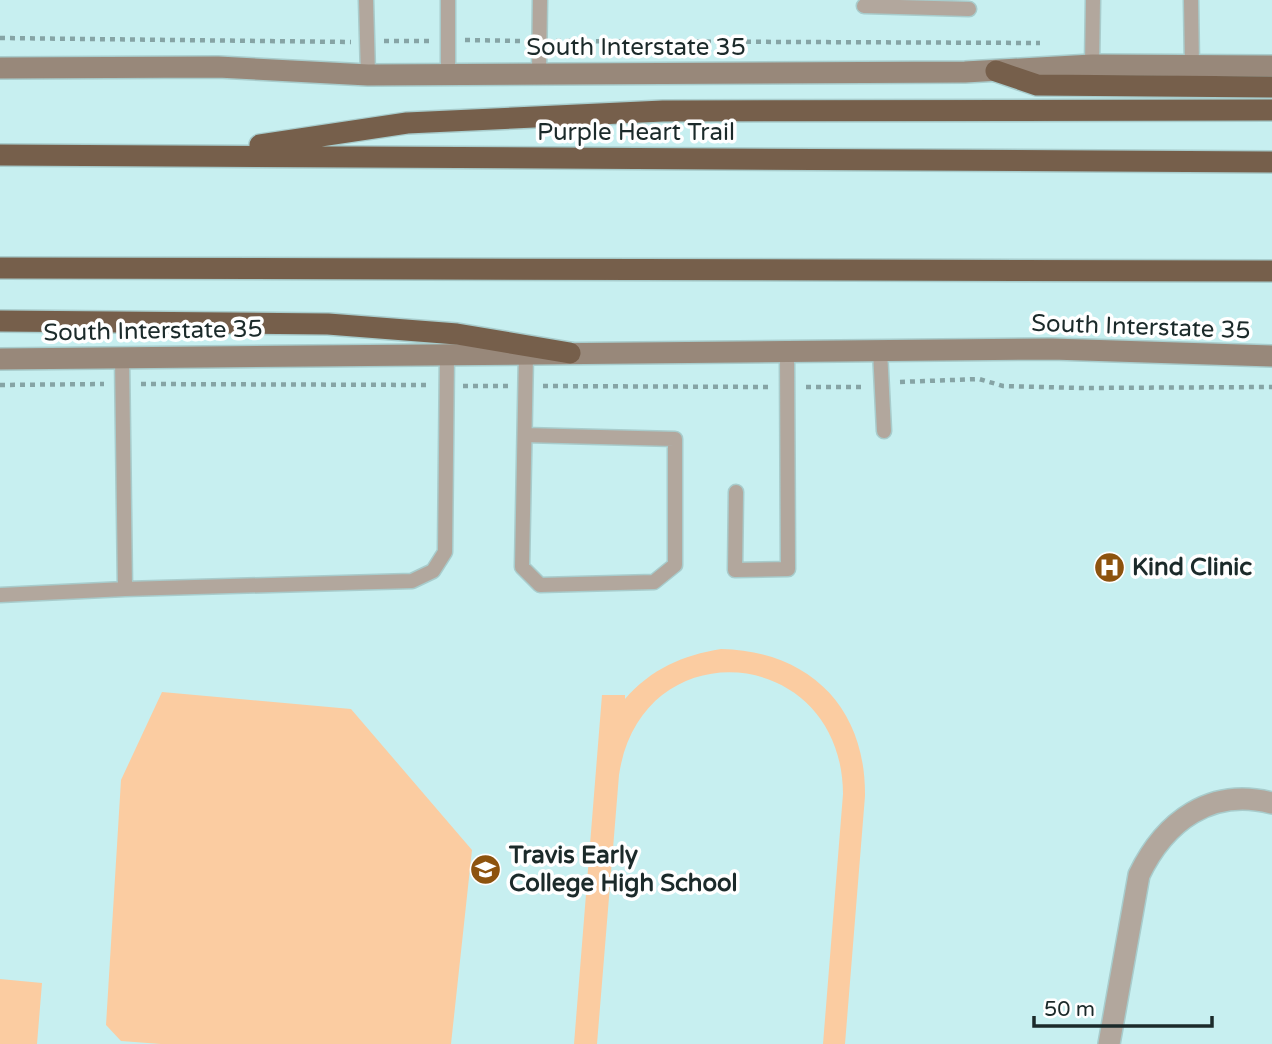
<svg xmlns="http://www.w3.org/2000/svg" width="1272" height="1044" viewBox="0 0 1272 1044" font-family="'Varela Round',sans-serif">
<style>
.green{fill:#fbcca1}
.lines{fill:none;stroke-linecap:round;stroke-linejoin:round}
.service-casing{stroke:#a8cccc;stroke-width:17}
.minor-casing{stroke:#a8cccc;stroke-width:24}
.secondary-casing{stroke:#a8cccc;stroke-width:24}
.motorway-casing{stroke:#a8cccc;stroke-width:24}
.path{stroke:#86a4a5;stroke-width:4.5;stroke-dasharray:5 5;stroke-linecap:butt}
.service{stroke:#b2a79d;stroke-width:14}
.minor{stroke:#b2a79d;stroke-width:21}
.secondary{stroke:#98887a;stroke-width:21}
.motorway{stroke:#765f4b;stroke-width:21}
.labels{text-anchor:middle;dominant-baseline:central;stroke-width:7;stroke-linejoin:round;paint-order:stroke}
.street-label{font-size:24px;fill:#1b2a2a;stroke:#fff}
.poi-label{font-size:24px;font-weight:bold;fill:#1b2a2a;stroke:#fff;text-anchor:start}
</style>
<rect width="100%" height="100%" fill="#c7eff0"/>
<!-- green -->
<path class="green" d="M721 649C809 651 866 707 865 796L845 1044H823L843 794C842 644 641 627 619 775L597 1044H574L602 695H625V699C651 669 683 655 721 649Z
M162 692 351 709 472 850 451 1044H161L121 1041 106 1025 121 780Z
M0 979 42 983 37 1044H0Z"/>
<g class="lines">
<defs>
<path id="service" d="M366 0 368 75
M448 0V75
M1191 0 1192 66
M864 6 969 9
M1092 65 1093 0
M539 73 540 0
M880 350 884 431
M122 357 125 589 412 581 433 571 445 552 447 354
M525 435 675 439V565L654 582 540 585 522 567 526 353
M736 492 735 570 788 569 787 351
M0 595 125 589"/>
<path id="minor" d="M1109 1044 1139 875C1165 821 1211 787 1272 803"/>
<path id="secondary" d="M0 68 218 67 368 75 965 72 1092 65 1272 66
M0 359 1052 349 1272 356"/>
<path id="motorway" d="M996 71 1037 85 1272 87
M260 145 407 123 663 111 1272 110
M0 155 1272 162
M0 268 1272 271
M0 321 328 324 457 334 570 353"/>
</defs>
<!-- service casing -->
<use href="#service" class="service-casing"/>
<!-- minor casing -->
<use href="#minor" class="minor-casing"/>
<!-- secondary casing -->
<use href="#secondary" class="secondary-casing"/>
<!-- motorway casing -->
<use href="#motorway" class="motorway-casing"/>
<!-- path -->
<path class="path" d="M0 38 351 42
M465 40 522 41
M384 41H431
M556 41 1040 43
M900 382 979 379 1003 386 1083 388 1272 387
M141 384 430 385
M0 385 104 384
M463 386H510
M543 386 769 387
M806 387H863"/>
<!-- service -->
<use href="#service" class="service"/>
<!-- minor -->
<use href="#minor" class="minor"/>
<!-- secondary -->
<use href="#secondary" class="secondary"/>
<!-- motorway -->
<use href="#motorway" class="motorway"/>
</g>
<!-- icons -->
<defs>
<symbol id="hospital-disc" viewBox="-11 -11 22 22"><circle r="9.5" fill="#8d530e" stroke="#fff"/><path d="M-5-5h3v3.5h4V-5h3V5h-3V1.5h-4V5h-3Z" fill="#fff"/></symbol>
<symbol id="school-disc" viewBox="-11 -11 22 22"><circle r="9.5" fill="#8d530e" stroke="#fff"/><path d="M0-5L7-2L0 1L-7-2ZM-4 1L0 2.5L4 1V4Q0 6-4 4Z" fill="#fff"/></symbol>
</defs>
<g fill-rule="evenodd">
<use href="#hospital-disc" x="1092" y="550" width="35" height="35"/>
<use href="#school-disc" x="468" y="852" width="35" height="35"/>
</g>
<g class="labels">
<!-- street labels -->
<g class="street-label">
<text x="636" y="47">South Interstate 35</text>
<text x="636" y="132">Purple Heart Trail</text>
<text transform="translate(1141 327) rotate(2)">South Interstate 35</text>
<text transform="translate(153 331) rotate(-1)">South Interstate 35</text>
</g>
<!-- poi labels -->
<g class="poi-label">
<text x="1132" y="567">Kind Clinic</text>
<text x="509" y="855">Travis Early<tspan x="509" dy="28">College High School</tspan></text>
</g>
</g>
<!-- scale -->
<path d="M1034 1016v10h178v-10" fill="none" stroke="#1b2a2a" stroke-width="3.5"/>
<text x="1044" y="1016" font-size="21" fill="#1b2a2a" stroke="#ffffff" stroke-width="5" paint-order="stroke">50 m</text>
</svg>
